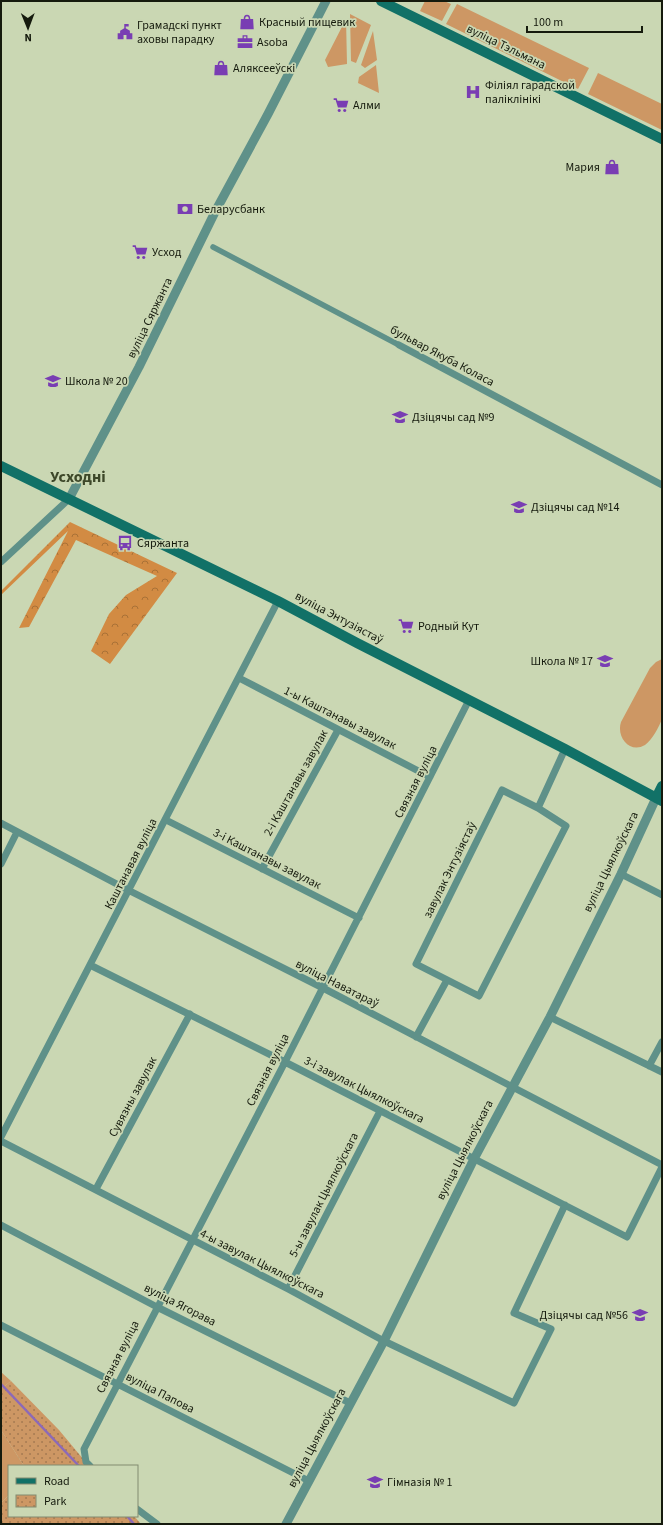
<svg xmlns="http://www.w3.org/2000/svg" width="663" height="1525" viewBox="0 0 663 1525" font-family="'Source Sans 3',sans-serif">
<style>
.grass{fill:#cd9764}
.forest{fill:url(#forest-crowns)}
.park{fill:url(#park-dots)}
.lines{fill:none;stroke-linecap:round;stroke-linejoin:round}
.stream{stroke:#8c69b8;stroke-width:2.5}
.pedestrian{stroke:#5f9189;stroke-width:5.5}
.minor{stroke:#5f9189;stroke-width:7}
.tertiary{stroke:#5f9189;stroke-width:9}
.secondary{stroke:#117167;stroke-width:10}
.labels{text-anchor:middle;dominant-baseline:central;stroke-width:3.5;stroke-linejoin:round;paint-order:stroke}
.poi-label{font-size:12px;fill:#151a0d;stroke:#cad7b3;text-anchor:start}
.street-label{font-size:12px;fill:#151a0d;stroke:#cad7b3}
.district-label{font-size:16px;font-weight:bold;fill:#3d4729;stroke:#cad7b3}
</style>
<defs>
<pattern id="forest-crowns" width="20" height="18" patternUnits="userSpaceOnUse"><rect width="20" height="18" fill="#d28b43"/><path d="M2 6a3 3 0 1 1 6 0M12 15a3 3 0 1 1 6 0" fill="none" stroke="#a97136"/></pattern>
<pattern id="park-dots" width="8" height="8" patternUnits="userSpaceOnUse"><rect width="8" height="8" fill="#cd9764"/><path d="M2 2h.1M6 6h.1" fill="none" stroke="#a57a51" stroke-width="1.8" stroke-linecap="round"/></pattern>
</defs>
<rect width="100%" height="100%" fill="#cad7b3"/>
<!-- grass -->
<path class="grass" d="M425 1H444L451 4 442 21 420 11Z
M457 4 589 68 578 89 446 24Z
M350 14 371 25 356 63 351 61Z
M346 19 347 64 328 67 325 60Z
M373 31 377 60 365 68 361 65Z
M376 65 379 93 358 83 359 77Z
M598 73 662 104V130L588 94Z
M662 659C662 674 662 689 662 703 662 708 663 714 662 719 659 727 652 740 645 745 630 754 616 737 621 722L650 668 656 662Z
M1 1372 11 1381 1 1389Z
M1 1430 24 1466H9V1495L1 1503Z"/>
<!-- forest -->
<path class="forest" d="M70 522 177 573 110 664 91 651 109 614 126 595 157 576 76 540 29 627 19 628 68 531 1 595V591Z"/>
<!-- park -->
<path class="park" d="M11 1381 59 1430 89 1466H24L1 1430V1389Z
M9 1495V1516H134L141 1524H1V1503Z"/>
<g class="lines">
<!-- stream -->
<path class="stream" d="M1 1384 79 1466
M127 1516 134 1524"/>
<!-- pedestrian -->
<path class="pedestrian" d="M213 247 399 345"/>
<!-- minor -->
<path class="minor" d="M399 345 662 485
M1 562 69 499
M239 678 430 777
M502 790 538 808 566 826 479 996 416 964Z
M538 808 565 749
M166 820 359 918
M1 823 130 891 323 988 662 1165
M1 864 17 832
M262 869 338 730
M621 874 662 895
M90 965 285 1062 627 1237 662 1167
M550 1017 662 1072
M416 1037 447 980
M649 1066 662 1042
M1 1137C93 958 187 780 278 601
M1 1141 288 1289 384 1341 514 1403 551 1329 514 1313 565 1205
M96 1189 190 1014
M1 1225 157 1307 350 1403
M288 1289 380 1111
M1 1325 309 1481
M90 1466 86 1462 84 1449 285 1062 469 700
M137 1509 157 1524"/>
<!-- tertiary -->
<path class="tertiary" d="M69 499 139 367 215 212 268 114 326 1
M286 1524 384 1341 474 1159 550 1017 621 874 656 798"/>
<!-- secondary -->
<path class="secondary" d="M381 1 662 139
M1 466 278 601 357 643 565 749 662 801
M656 798 662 786"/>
</g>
<!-- icons -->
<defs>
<symbol id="shop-bare" viewBox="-9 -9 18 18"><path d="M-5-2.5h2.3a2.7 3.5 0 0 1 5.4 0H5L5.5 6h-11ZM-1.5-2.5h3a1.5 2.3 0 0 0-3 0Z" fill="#793db3" stroke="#cad7b3" stroke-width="2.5" paint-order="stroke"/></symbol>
<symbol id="civic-bare" viewBox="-9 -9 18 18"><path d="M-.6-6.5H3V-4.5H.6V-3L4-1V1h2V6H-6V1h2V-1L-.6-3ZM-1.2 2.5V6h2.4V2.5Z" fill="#793db3" stroke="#cad7b3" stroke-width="2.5" paint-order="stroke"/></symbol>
<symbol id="office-bare" viewBox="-9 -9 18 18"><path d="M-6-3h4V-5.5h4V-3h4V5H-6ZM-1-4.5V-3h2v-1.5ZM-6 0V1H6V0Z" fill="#793db3" stroke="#cad7b3" stroke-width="2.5" paint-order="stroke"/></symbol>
<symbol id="hospital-bare" viewBox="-9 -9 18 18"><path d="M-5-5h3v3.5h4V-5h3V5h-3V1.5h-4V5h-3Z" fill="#793db3" stroke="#cad7b3" stroke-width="2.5" paint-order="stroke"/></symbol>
<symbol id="supermarket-bare" viewBox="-9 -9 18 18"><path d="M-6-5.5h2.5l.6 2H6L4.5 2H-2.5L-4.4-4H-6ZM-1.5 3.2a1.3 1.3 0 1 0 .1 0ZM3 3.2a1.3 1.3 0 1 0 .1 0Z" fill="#793db3" stroke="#cad7b3" stroke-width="2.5" paint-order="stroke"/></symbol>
<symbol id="bank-bare" viewBox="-9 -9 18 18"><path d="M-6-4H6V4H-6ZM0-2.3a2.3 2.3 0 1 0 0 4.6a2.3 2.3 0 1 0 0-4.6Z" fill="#793db3" stroke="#cad7b3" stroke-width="2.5" paint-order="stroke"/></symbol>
<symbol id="school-bare" viewBox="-9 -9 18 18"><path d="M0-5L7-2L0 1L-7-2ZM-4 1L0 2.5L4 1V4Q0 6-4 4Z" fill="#793db3" stroke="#cad7b3" stroke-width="2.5" paint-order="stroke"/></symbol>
<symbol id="bus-bare" viewBox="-9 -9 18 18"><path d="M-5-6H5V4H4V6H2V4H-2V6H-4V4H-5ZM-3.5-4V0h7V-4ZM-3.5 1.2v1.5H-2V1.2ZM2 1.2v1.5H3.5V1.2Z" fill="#793db3" stroke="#cad7b3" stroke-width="2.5" paint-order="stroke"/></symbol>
</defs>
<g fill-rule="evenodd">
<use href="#shop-bare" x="236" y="11" width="22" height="22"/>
<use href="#civic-bare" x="114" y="21" width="22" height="22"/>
<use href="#office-bare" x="234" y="31" width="22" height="22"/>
<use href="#shop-bare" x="210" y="57" width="22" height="22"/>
<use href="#hospital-bare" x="462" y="81" width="22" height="22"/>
<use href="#supermarket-bare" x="330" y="94" width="22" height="22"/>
<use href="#shop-bare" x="601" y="156" width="22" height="22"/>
<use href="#bank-bare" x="174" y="198" width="22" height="22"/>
<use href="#supermarket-bare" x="129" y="241" width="22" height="22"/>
<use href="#school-bare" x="42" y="370" width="22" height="22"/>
<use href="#school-bare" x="389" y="406" width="22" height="22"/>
<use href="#school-bare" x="508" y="496" width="22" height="22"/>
<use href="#bus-bare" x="114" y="532" width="22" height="22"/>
<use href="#supermarket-bare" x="395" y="615" width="22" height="22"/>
<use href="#school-bare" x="594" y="650" width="22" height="22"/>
<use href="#school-bare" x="629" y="1304" width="22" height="22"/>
<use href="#school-bare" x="364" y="1471" width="22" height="22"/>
</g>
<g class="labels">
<!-- poi labels -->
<g class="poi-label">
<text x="259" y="22">Красный пищевик</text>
<text x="137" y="25">Грамадскі пункт<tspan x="137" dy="14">аховы парадку</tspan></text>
<text x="257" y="42">Asoba</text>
<text x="233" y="68">Аляксееўскі</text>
<text x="485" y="85">Філіял гарадской<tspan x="485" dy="14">паліклінікі</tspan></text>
<text x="353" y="105">Алми</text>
<text x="600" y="167" text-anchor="end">Мария</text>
<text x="197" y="209">Беларусбанк</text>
<text x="152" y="252">Усход</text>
<text x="65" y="381">Школа № 20</text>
<text x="412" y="417">Дзіцячы сад №9</text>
<text x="531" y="507">Дзіцячы сад №14</text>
<text x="137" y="543">Сяржанта</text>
<text x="418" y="626">Родный Кут</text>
<text x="593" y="661" text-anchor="end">Школа № 17</text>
<text x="628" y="1315" text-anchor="end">Дзіцячы сад №56</text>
<text x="387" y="1482">Гімназія № 1</text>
</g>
<!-- street labels -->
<g class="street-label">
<text transform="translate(506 47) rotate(26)">вуліца Тэльмана</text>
<text transform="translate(150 318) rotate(-64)">вуліца Сяржанта</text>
<text transform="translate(442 356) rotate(28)">бульвар Якуба Коласа</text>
<text transform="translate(339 618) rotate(28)">вуліца Энтузіястаў</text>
<text transform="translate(340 718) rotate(27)">1-ы Каштанавы завулак</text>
<text transform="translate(416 782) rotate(-63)">Связная вуліца</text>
<text transform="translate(296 783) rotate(-61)">2-і Каштанавы завулак</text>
<text transform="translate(267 859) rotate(27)">3-і Каштанавы завулак</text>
<text transform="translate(611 862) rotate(-64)">вуліца Цыялкоўскага</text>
<text transform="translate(131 864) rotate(-63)">Каштанавая вуліца</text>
<text transform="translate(450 870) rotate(-64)">завулак Энтузіястаў</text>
<text transform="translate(337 984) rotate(27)">вуліца Наватараў</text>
<text transform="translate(268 1070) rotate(-63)">Связная вуліца</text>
<text transform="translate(364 1090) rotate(27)">3-і завулак Цыялкоўскага</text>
<text transform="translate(133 1097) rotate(-62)">Сувязны завулак</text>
<text transform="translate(465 1150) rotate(-63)">вуліца Цыялкоўскага</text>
<text transform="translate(324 1195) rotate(-63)">5-ы завулак Цыялкоўскага</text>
<text transform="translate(262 1264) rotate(27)">4-ы завулак Цыялкоўскага</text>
<text transform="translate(180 1305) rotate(27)">вуліца Ягорава</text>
<text transform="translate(118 1357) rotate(-63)">Связная вуліца</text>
<text transform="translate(160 1393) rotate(27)">вуліца Папова</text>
<text transform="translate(317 1438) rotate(-62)">вуліца Цыялкоўскага</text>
</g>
<!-- district labels -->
<g class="district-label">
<text x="78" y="477">Усходні</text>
</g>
</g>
<!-- border -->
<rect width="663" height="1525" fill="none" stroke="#151a0d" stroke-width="4"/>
<!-- legend -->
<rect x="8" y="1465" width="130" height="52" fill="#cad7b3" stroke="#828b71"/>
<rect x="16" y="1478" width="20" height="6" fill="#117167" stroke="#828b71"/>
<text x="44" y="1485" font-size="12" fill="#151a0d">Road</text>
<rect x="16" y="1495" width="20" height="12" fill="url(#park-dots)" stroke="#828b71"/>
<text x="44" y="1505" font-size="12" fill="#151a0d">Park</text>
<!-- north arrow -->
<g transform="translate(28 28) rotate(179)" stroke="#cad7b3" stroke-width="3" paint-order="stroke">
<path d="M0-3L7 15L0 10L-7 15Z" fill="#151a0d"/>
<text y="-6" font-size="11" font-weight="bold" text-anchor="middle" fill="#151a0d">N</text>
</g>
<!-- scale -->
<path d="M527 26v6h115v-6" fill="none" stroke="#151a0d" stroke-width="2"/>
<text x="533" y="26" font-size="12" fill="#151a0d" stroke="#cad7b3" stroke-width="3" paint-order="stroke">100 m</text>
</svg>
